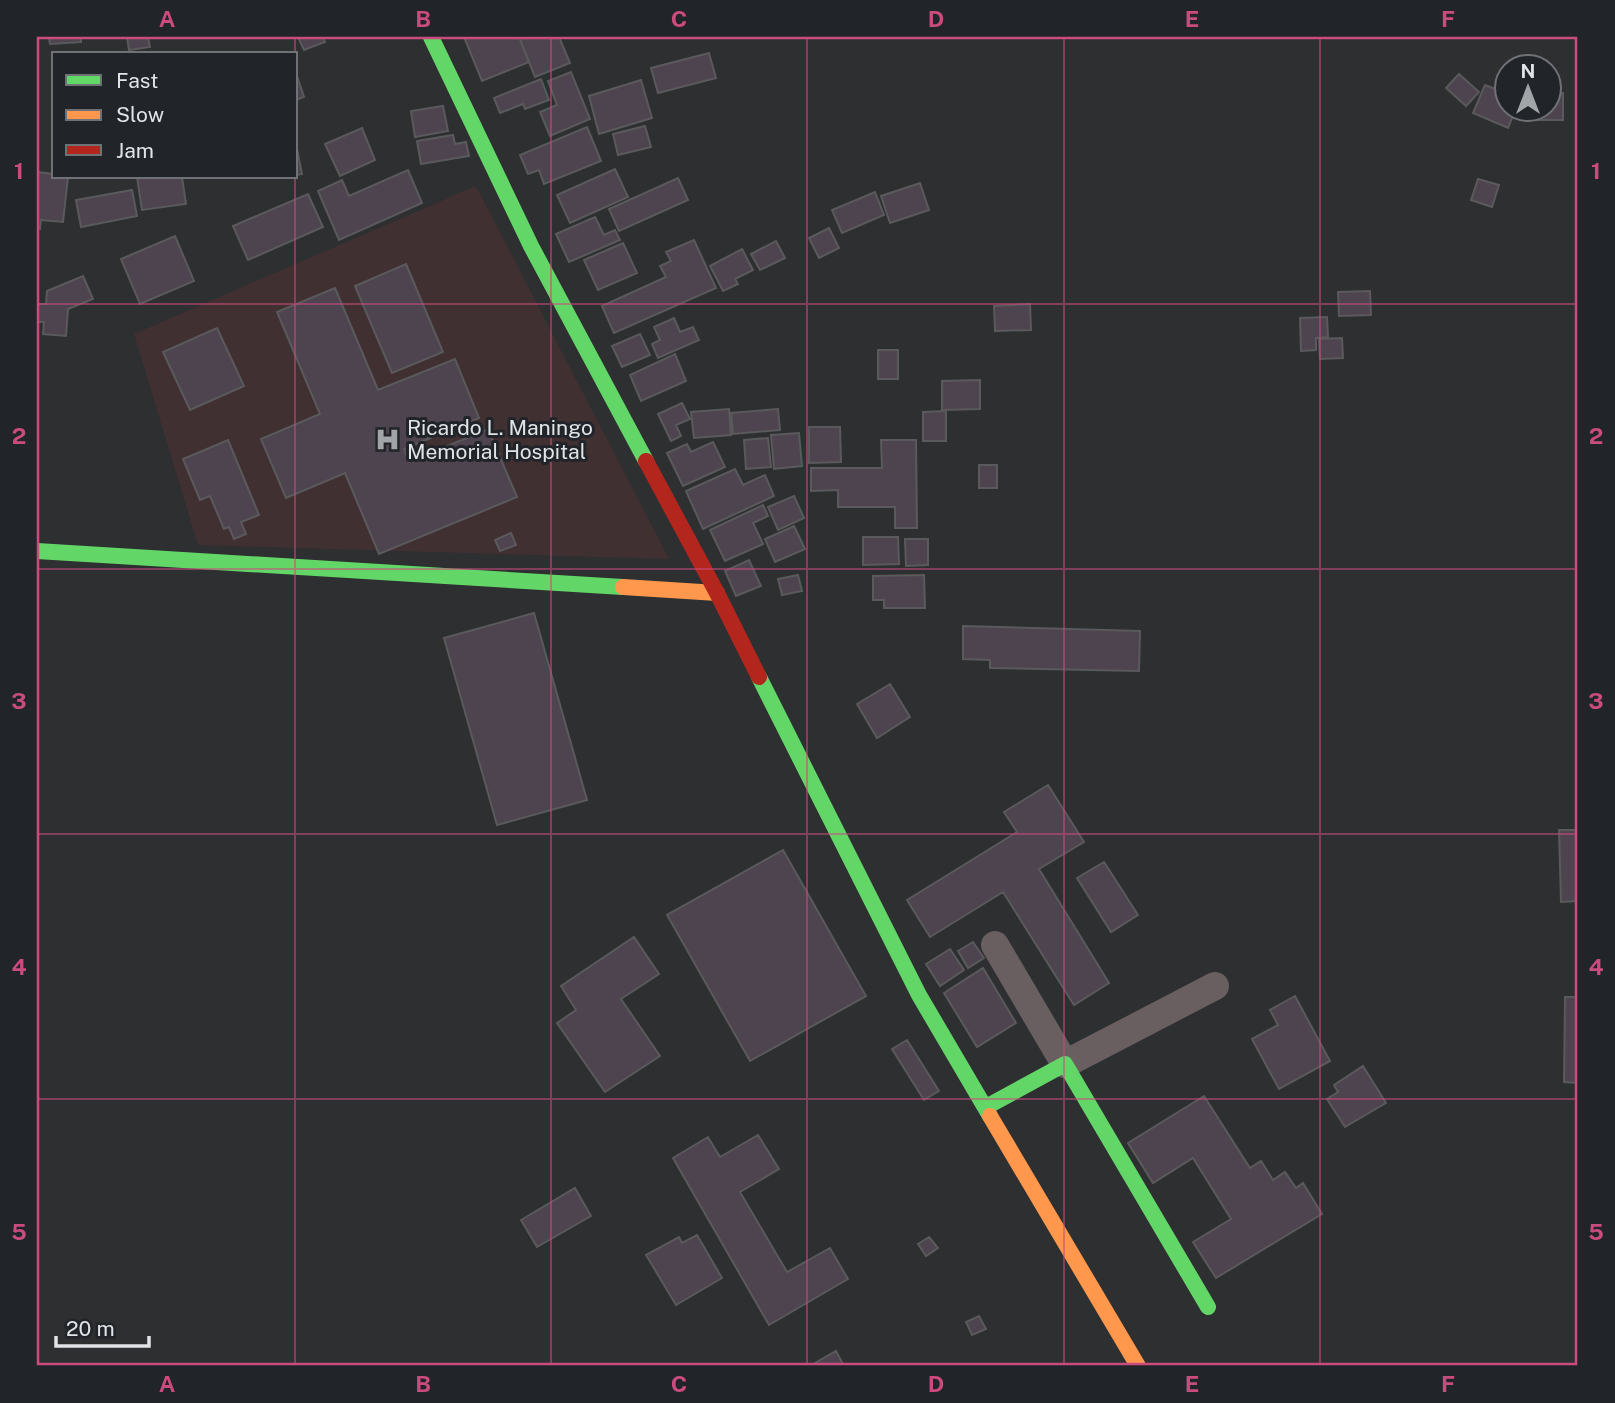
<svg xmlns="http://www.w3.org/2000/svg" width="1615" height="1403" viewBox="0 0 1615 1403" font-family="'Public Sans',sans-serif">
<style>
.medical{fill:#413032}
.building{fill:#4e444f;stroke:#5a595b;stroke-width:2}
.lines{fill:none;stroke-linecap:round;stroke-linejoin:round}
.street{stroke:#695f60;stroke-width:28}
.fast{stroke:#63d668;stroke-width:16}
.slow{stroke:#ff974d;stroke-width:16}
.jam{stroke:#b3261e;stroke-width:16}
.grid{fill:none;stroke:#ca4b7e;stroke-width:2;stroke-opacity:0.55}
.labels{text-anchor:middle;dominant-baseline:central;stroke-width:6;stroke-linejoin:round;paint-order:stroke}
.poi-label{font-size:21px;fill:#e1e4e7;stroke:#212529;text-anchor:start}
.neatline{fill:none;stroke:#ca4b7e;stroke-width:2.5}
.grid-label{font-size:23px;text-anchor:middle;font-weight:bold;fill:#ca4b7e}
</style>
<rect width="100%" height="100%" fill="#2d2f31"/>
<!-- medical -->
<path class="medical" d="M476 186 669 559 198 545 134 334Z"/>
<!-- building -->
<path class="building" d="M49 37H81V42L50 44Z
M127 37H148L150 47 129 50Z
M298 37H323L325 42 304 50Z
M464 37H519L529 62 482 81Z
M519 37H559L570 63 535 77Z
M709 53 716 78 658 93 651 68Z
M571 72 590 119 550 136 540 112 557 105 548 81Z
M296 73 304 97 296 100Z
M1459 74 1479 92 1466 106 1446 88Z
M541 79 549 100 525 109 523 104 500 113 494 98Z
M641 80 652 118 599 134 589 96Z
M1485 85 1506 93V108H1516L1508 128 1473 113Z
M1563 93V120H1529V108H1548V94Z
M443 106 448 131 415 137 411 111Z
M645 126 651 147 618 155 613 134Z
M587 127 601 161 544 184 539 170 528 174 520 155Z
M362 128 375 160 340 176 325 144Z
M453 135 455 144 466 142 469 156 421 164 417 141Z
M296 144 302 174 296 175Z
M615 169 628 197 570 223 557 195Z
M408 170 422 203 339 240 318 191 342 180 349 196Z
M37 172 54 174V177H68L63 222 41 220 40 229 37 228Z
M137 177H182L186 204 142 210Z
M678 178 688 200 619 231 609 209Z
M1478 179 1499 185 1492 207 1471 200Z
M920 183 929 210 890 223 881 196Z
M132 190 137 216 81 227 76 200Z
M875 192 884 215 842 233 832 210Z
M308 194 323 227 248 260 233 226Z
M595 217 604 235 615 230 620 240 569 262 556 234Z
M829 228 839 248 819 258 809 238Z
M175 236 194 281 140 304 121 259Z
M694 240 716 288 614 333 602 306 666 277 660 266 671 261 666 252Z
M776 241 785 258 760 270 751 254Z
M623 243 637 273 598 290 584 260Z
M742 249 753 270 735 279 738 284 723 291 710 266Z
M406 264 443 352 392 373 355 286Z
M83 276 93 299 68 309 66 336 43 334 44 322H37V304H46L47 291Z
M335 288 378 390 455 359 479 418 404 449 409 462 488 429 517 497 379 554 345 473 286 498 261 439 320 414 277 312Z
M1370 291 1371 315 1339 316 1338 292Z
M1030 304 1031 330 995 331 994 306Z
M1327 317 1328 337 1316 338V350L1301 351 1300 318Z
M674 318 680 332 693 327 699 340 658 358 652 344 660 340 654 327Z
M217 328 244 386 190 410 163 352Z
M640 334 650 355 622 367 612 346Z
M1342 338 1343 358 1320 359 1319 339Z
M878 350H898V379H878Z
M675 354 686 381 641 401 630 375Z
M980 380V409L942 410V381Z
M682 403 690 419 676 425 681 436 671 441 658 414Z
M729 409 731 435 694 438 691 412Z
M778 409 780 430 733 434 731 413Z
M946 411V441H923V412Z
M809 427H840L841 462 809 463Z
M799 433 802 466 774 469 771 435Z
M768 438 771 467 746 469 744 440Z
M228 440 259 515 241 522 246 534 234 539 229 527 224 529 210 496 200 500 183 459Z
M881 440H916L917 528H895V507H838V490L811 491V468H882Z
M713 442 725 467 683 486 667 453 687 444 691 452Z
M979 465H997V488H979Z
M735 469 743 485 765 475 774 496 703 529 686 491Z
M794 496 804 518 778 530 768 507Z
M763 505 768 516 753 523 763 544 725 561 710 530Z
M794 526 805 549 775 562 765 539Z
M511 533 516 545 500 551 495 540Z
M863 537H898L899 564 863 565Z
M905 539H928V565L906 566Z
M749 560 761 586 736 596 725 571Z
M798 575 802 591 782 595 778 579Z
M924 575 925 608H884V600H873V576Z
M534 613 587 800 497 825 444 638Z
M963 626 1140 631 1139 671 990 668V660L963 659Z
M890 684 910 717 877 738 857 704Z
M1048 785 1084 842 1039 869 1109 983 1074 1005 1003 892 930 937 907 900 1017 832 1004 812Z
M1559 830H1578V901L1561 902Z
M783 850 866 996 750 1061 667 915Z
M1104 862 1138 915 1111 932 1077 878Z
M634 937 659 974 621 999 660 1056 605 1092 557 1023 576 1010 561 986Z
M973 942 984 958 968 968 958 951Z
M950 949 964 970 940 986 926 964Z
M983 968 1016 1023 977 1047 944 993Z
M1295 996 1330 1061 1279 1089 1252 1039 1278 1025 1270 1010Z
M1565 997H1578V1083L1564 1082Z
M907 1040 939 1091 924 1100 892 1049Z
M1363 1066 1386 1103 1345 1127 1327 1099 1338 1092 1334 1085Z
M1204 1096 1250 1168 1261 1161 1273 1180 1285 1172 1296 1188 1303 1183 1322 1214 1216 1278 1193 1242 1231 1219 1193 1158 1153 1183 1128 1143Z
M758 1135 779 1169 740 1192 787 1272 830 1248 848 1279 769 1325 673 1158 708 1137 720 1157Z
M575 1188 591 1216 537 1247 521 1220Z
M697 1235 722 1278 676 1305 646 1255 679 1237 682 1243Z
M929 1237 938 1248 926 1256 918 1244Z
M979 1316 986 1329 972 1335 966 1322Z
M836 1351 844 1366H810Z"/>
<g class="lines">
<!-- street -->
<path class="street" d="M995 945 1065 1064 1215 986"/>
<!-- fast -->
<path class="fast" d="M431 37 531 246 646 461
M37 551 623 587
M759 677 919 995 990 1116
M986 1107 1065 1064 1208 1307"/>
<!-- slow -->
<path class="slow" d="M623 587 717 593
M990 1116 1138 1366"/>
<!-- jam -->
<path class="jam" d="M646 461 717 593 759 677"/>
</g>
<!-- grid -->
<path class="grid" d="M295 37V54M551 37V1366M807 37V1366M1064 37V1366M1320 37V1366M295 177V1366M37 304H1578M37 569H1578M37 834H1578M37 1099H1578"/>
<!-- icons -->
<defs>
<symbol id="hospital-bare" viewBox="-9 -9 18 18"><path d="M-5-5h3v3.5h4V-5h3V5h-3V1.5h-4V5h-3Z" fill="#a2a5a7" stroke="#212529" stroke-width="2.5" paint-order="stroke"/></symbol>
</defs>
<g fill-rule="evenodd">
<use href="#hospital-bare" x="370" y="422" width="35" height="35"/>
</g>
<g class="labels">
<!-- poi labels -->
<g class="poi-label">
<text x="407" y="427">Ricardo L. Maningo<tspan x="407" dy="24">Memorial Hospital</tspan></text>
</g>
</g>
<!-- border -->
<rect width="1615" height="1403" fill="none" stroke="#212529" stroke-width="77"/>
<!-- legend -->
<rect x="52" y="52" width="245" height="126" fill="#212529" stroke="#6e7175" stroke-width="2"/>
<rect x="66" y="75" width="35" height="10" fill="#63d668" stroke="#6e7175" stroke-width="2"/>
<text x="116" y="88" font-size="21" fill="#e1e4e7">Fast</text>
<rect x="66" y="110" width="35" height="10" fill="#ff974d" stroke="#6e7175" stroke-width="2"/>
<text x="116" y="122" font-size="21" fill="#e1e4e7">Slow</text>
<rect x="66" y="145" width="35" height="10" fill="#b3261e" stroke="#6e7175" stroke-width="2"/>
<text x="116" y="158" font-size="21" fill="#e1e4e7">Jam</text>
<!-- north arrow -->
<g transform="translate(1528 88)"><circle r="33" fill="#212529" stroke="#6e7175" stroke-width="2"/>
<path d="M0-5L12 26L0 18L-12 26Z" fill="#a2a5a7"/>
<text y="-10" font-size="19" font-weight="bold" text-anchor="middle" fill="#e1e4e7">N</text>
</g>
<!-- scale -->
<path d="M56 1336v10h93v-10" fill="none" stroke="#e1e4e7" stroke-width="3.5"/>
<text x="66" y="1336" font-size="21" fill="#e1e4e7" stroke="#212529" stroke-width="5" paint-order="stroke">20 m</text>
<rect x="38" y="38" width="1538" height="1326" class="neatline"/>
<g class="grid-label">
<text x="167" y="27">A</text>
<text x="423" y="27">B</text>
<text x="679" y="27">C</text>
<text x="936" y="27">D</text>
<text x="1192" y="27">E</text>
<text x="1448" y="27">F</text>
<text x="19" y="179">1</text>
<text x="1596" y="179">1</text>
<text x="19" y="444">2</text>
<text x="1596" y="444">2</text>
<text x="19" y="709">3</text>
<text x="1596" y="709">3</text>
<text x="19" y="975">4</text>
<text x="1596" y="975">4</text>
<text x="19" y="1240">5</text>
<text x="1596" y="1240">5</text>
<text x="167" y="1392">A</text>
<text x="423" y="1392">B</text>
<text x="679" y="1392">C</text>
<text x="936" y="1392">D</text>
<text x="1192" y="1392">E</text>
<text x="1448" y="1392">F</text>
</g>
</svg>
